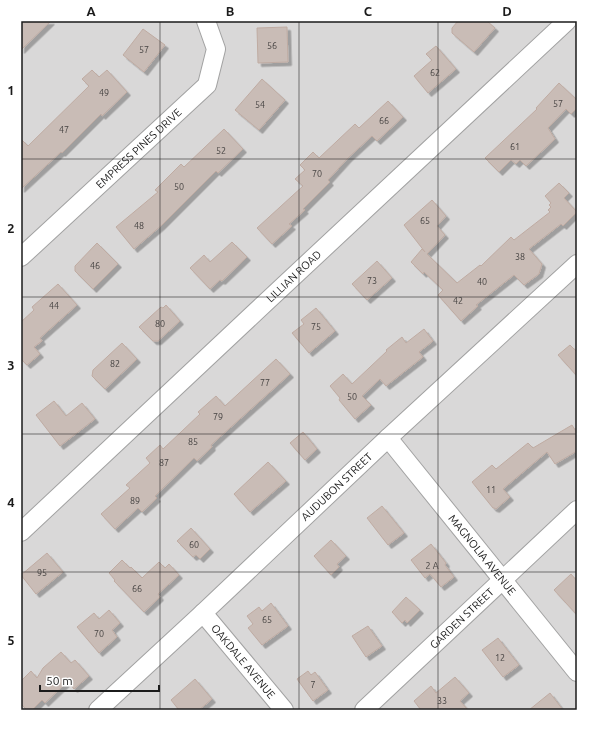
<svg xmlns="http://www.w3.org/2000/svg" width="598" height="731" viewBox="0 0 598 731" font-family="Ubuntu,sans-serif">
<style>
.residential{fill:#d9d8d8}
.building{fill:#c9bcb6;stroke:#bfaba2;filter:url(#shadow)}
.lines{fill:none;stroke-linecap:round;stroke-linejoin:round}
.street-casing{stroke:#a2a2a2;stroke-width:20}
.street{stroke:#fff;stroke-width:18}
.grid{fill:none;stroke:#1b1b1b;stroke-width:1;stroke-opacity:0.55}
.labels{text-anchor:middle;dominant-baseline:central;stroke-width:3.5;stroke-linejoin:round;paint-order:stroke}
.number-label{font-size:9px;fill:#464342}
.street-label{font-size:11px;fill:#1b1b1b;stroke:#fff}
.neatline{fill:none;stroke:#1b1b1b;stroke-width:1.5}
.grid-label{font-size:13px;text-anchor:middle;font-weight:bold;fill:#1b1b1b}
</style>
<defs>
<filter id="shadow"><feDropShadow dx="3.5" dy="3.5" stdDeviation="0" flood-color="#0004"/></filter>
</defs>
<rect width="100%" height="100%" fill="#ede7e0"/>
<!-- residential -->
<path class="residential" d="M21 21H577V710H21Z"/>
<!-- building -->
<path class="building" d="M21 21H51L21 50Z
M458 21H487L495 28 474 52 452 33V28Z
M287 27 288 62 258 63 257 28Z
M143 29 165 45 144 72 123 55Z
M436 46 456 69 428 93 414 76 432 60 426 54Z
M92 70 99 77 107 70 127 92 102 116 101 114 62 153 61 152 21 189V139L28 146 89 86 82 79Z
M262 79 285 100 259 130 235 110Z
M559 83 577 100V108L571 114 566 109 548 128 555 139 526 166 520 160 516 164 511 160 499 172 485 158 537 109 536 108Z
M388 101 403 117 377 141 372 136 348 158 328 180 330 182 303 209 305 210 289 224 292 226 272 244 257 228 303 186 295 179 305 170 300 165 313 152 319 158 355 124 359 128Z
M224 129 243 149 218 173 216 171 162 225 134 249 116 227 158 192 155 190 181 164 184 167Z
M559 183 569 193 564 198 577 212 563 226 561 224 529 249 542 264 539 274 524 285 514 275 476 305 478 306 461 321 438 295 443 290 424 272 423 274 411 262 422 249 425 252 404 225 432 200 446 216 437 226 445 235 427 254 457 283 480 265 481 266 511 237 514 240 550 212 548 210 551 207 549 205 551 203 545 196Z
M232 242 247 257 222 281 220 280 210 289 190 268 204 255 210 262Z
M97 243 118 264 93 289 75 271V266Z
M377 261 392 278 367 300 352 284Z
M58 284 77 305 40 338 42 341 34 347 40 354 27 365 21 359V322L34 310 32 307Z
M166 305 180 321 158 341H153L139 327 161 307 163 308Z
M316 308 335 331 309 353 292 333 304 324 301 320Z
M424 329 433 341 419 352 423 357 386 386 380 379 362 396 371 405 355 419 339 400 340 398 330 386 343 374 352 384 387 351 386 350 402 337 406 343Z
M122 343 137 359 105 389 92 376 93 370Z
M570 345 577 352V376L558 355Z
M276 359 290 374 211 445 212 447 197 461 194 458 155 496 157 498 142 512 138 508 115 529 101 514 130 488 126 485 150 463 146 458 160 445 163 449 200 414 198 412 216 396 225 406Z
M54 401 66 416 82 403 95 419 60 446 36 415Z
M572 425 577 433V451L555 464 547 452 503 489 510 497 496 509 494 508H493L472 482 492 465 496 469 528 443 533 448Z
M303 432 317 449 305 460 290 443Z
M268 462 286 481 250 512 234 494Z
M382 506 404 533 388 545 367 518Z
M191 528 210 549 200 559 196 555 193 557 177 541Z
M331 540 346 556 337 564 339 567 331 575 314 556Z
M431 544 446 563 445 565 454 577 441 587 430 574 425 578 411 560Z
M47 553 63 572 36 594 21 575Z
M122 560 130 568 131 567 142 578 159 562 165 568 169 564 179 575 158 594 160 597 144 612 114 581 115 580 109 573Z
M571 574 577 581V615L554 590Z
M406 597 420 610 407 623 405 620 402 623 392 612Z
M271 603 288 626 262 645 248 628 253 624 247 616 259 607 262 611Z
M109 610 120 623 112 630 117 637 99 653 77 627 94 613 99 619Z
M368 626 382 646 366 657 352 636Z
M498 638 519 665 503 677 482 650Z
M61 652 71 663 75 660 89 676 74 689 68 681 45 703 42 700 32 710H27L21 704V681L31 671 37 678 43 668Z
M308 671 311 675 315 672 328 690 313 701 297 679Z
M455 677 469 693 460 701 468 710H421L414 701 431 686 436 693Z
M195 679 212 699 199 710H179L171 700Z
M550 693 563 710H529Z"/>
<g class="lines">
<defs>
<g id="street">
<path id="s1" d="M21 257 207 85 216 49 206 21"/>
<path id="s2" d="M388 438 577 672"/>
<path id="s3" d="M21 532 264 304 567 21"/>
<path id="s4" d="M203 613 284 710"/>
<path id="s5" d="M98 710 203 613 388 438 577 264"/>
<path id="s6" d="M364 710 577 510"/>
</g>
</defs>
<!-- street casing -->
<use href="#street" class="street-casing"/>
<!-- street -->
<use href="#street" class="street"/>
</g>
<!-- grid -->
<path class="grid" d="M160 21V710M299 21V710M438 21V710M21 159H577M21 297H577M21 434H577M21 572H577"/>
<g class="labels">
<!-- number labels -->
<g class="number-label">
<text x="272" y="46">56</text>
<text x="144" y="50">57</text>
<text x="435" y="73">62</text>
<text x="104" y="93">49</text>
<text x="558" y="104">57</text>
<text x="260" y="105">54</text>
<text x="384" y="121">66</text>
<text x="64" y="130">47</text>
<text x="515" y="147">61</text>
<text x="221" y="151">52</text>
<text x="317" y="174">70</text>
<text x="179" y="187">50</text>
<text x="425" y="221">65</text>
<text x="139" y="226">48</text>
<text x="520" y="257">38</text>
<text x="95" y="266">46</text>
<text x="372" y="281">73</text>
<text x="482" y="282">40</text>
<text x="458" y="301">42</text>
<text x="54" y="306">44</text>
<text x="160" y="324">80</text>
<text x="316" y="327">75</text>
<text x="115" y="364">82</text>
<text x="265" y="383">77</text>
<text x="352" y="397">50</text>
<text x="218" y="417">79</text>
<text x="193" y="442">85</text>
<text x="164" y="463">87</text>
<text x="491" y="490">11</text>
<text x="135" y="501">89</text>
<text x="194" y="545">60</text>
<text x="432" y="566">2 A</text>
<text x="42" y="573">95</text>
<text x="137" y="589">66</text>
<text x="267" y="620">65</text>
<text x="99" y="634">70</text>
<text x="500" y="658">12</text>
<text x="313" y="685">7</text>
<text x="442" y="701">33</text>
</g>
<!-- street labels -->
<g class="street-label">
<text stroke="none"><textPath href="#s1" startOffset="160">EMPRESS PINES DRIVE</textPath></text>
<text stroke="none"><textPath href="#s3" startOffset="374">LILLIAN ROAD</textPath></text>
<text stroke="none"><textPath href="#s5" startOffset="327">AUDUBON STREET</textPath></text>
<text stroke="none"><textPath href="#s2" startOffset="150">MAGNOLIA AVENUE</textPath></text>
<text stroke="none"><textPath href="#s6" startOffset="134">GARDEN STREET</textPath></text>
<text stroke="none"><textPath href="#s4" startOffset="63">OAKDALE AVENUE</textPath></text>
</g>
</g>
<!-- border -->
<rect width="598" height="731" fill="none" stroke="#ffffff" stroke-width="44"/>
<!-- scale -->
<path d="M40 685v6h119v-6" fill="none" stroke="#1b1b1b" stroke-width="2"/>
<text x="46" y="685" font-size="12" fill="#1b1b1b" stroke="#ffffff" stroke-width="3" paint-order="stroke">50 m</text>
<rect x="22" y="22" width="554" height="687" class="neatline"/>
<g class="grid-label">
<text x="91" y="16">A</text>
<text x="230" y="16">B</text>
<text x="368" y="16">C</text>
<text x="507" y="16">D</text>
<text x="11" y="95">1</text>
<text x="11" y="233">2</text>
<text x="11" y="370">3</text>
<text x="11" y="507">4</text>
<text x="11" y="645">5</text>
</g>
</svg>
